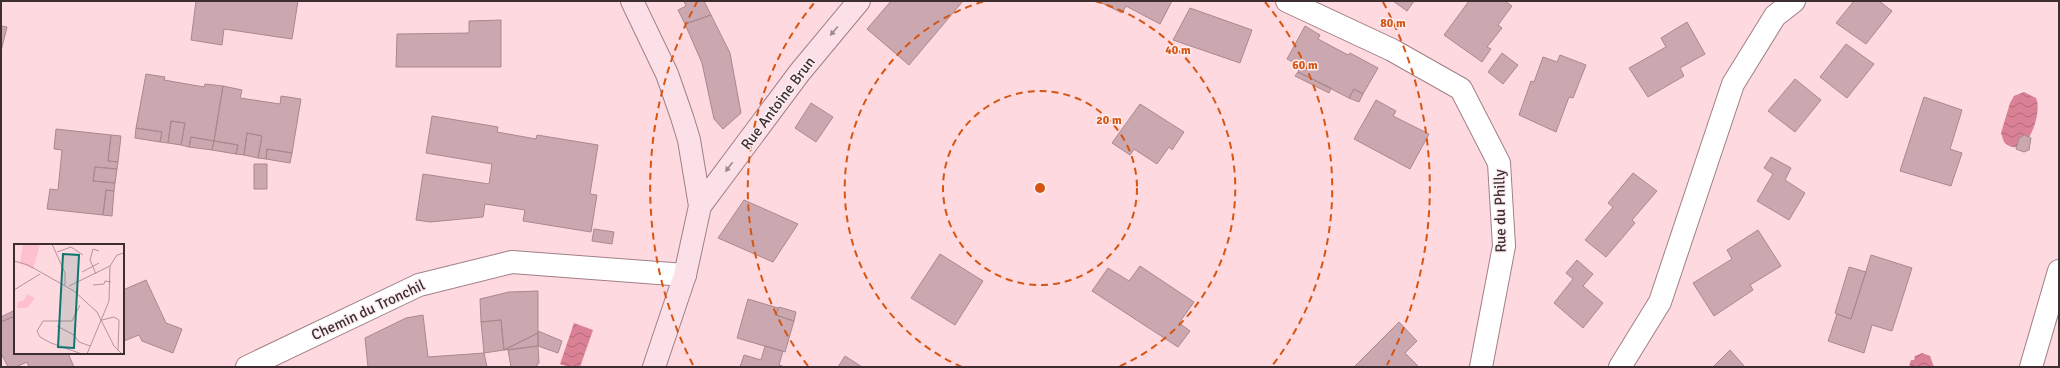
<svg xmlns="http://www.w3.org/2000/svg" width="2060" height="368" viewBox="0 0 2060 368" font-family="Signika,sans-serif">
<style>
.water{fill:url(#water-waves)}
.building{fill:#cba8af;stroke:#a9888e}
.lines{fill:none;stroke-linecap:round;stroke-linejoin:round}
.street-casing{stroke:#a08086;stroke-width:24}
.secondary-casing{stroke:#a08086;stroke-width:24}
.street{stroke:#fff;stroke-width:22}
.secondary{stroke:#fbe1e7;stroke-width:22}
.oneway{fill:#9c888c}
.ring{fill:none;stroke:#d75510;stroke-width:2;stroke-dasharray:7 5}
.labels{text-anchor:middle;dominant-baseline:central;stroke-width:3;stroke-linejoin:round;paint-order:stroke}
.street-label{font-size:15px;fill:#3d2f31;stroke:#fcedf0}
.inset-road{fill:none;stroke:#b1959a;stroke-width:1}
.view{fill:#0f766e;fill-opacity:0.15;stroke:#0f766e;stroke-width:2}
.inset-edge{fill:none;stroke:#3d2f31;stroke-width:2}
.centre{fill:#d75510;stroke:#fcedf0;stroke-width:2}
.ring-label{font-size:12px;text-anchor:middle;font-weight:bold;fill:#d75510;stroke:#fcedf0;stroke-width:3;stroke-linejoin:round;paint-order:stroke}
</style>
<defs>
<pattern id="water-waves" width="16" height="10" patternUnits="userSpaceOnUse"><rect width="16" height="10" fill="#da8195"/><path d="M0 5q4-4 8 0t8 0" fill="none" stroke="#b26a7a"/></pattern>
</defs>
<rect width="100%" height="100%" fill="#fed9e0"/>
<!-- water -->
<path class="water" d="M2024 92 2036 98C2043 111 2027 164 2004 142L2001 133 2010 103 2014 96Z
M574 323 593 330 580 367H569L560 364Z
M1922 353 1930 356 1934 367H1909L1911 360H1914L1915 356Z"/>
<!-- building -->
<path class="building" d="M196 1H298L292 39 224 29 222 45 191 40Z
M684 1H704L711 15 685 24 678 10 686 6Z
M891 1H963L909 65 867 29Z
M1098 1H1172L1160 24 1126 6 1122 13Z
M1393 1H1414L1407 11Z
M1469 1H1505L1512 6 1498 25 1502 28 1487 47 1491 49 1482 62 1444 35Z
M1854 1H1879L1892 11 1866 44 1836 23Z
M1190 8 1252 30 1240 63 1173 40Z
M711 15 730 53 741 113 723 129 714 119 702 63 685 24Z
M501 20V67H396L397 34 469 33V21Z
M1687 22 1705 54 1680 68 1684 76 1648 97 1629 68 1666 47 1661 38Z
M1 26 7 27 1 51Z
M1305 26 1320 35 1318 39 1348 55 1350 53 1378 68 1363 94 1354 89 1349 98 1298 72 1301 66 1287 59Z
M1846 44 1874 64 1847 98 1820 77Z
M1502 53 1518 65 1503 84 1488 72Z
M1560 55 1586 65 1573 98 1569 97 1556 132 1519 115 1531 81 1534 82 1543 57 1557 62Z
M1298 72 1331 88 1329 93 1295 76Z
M146 74 165 77 164 80 204 87 205 84 223 86 214 141 191 137 189 147 181 145 185 123 171 121 168 143 160 142 162 132 136 128Z
M1795 79 1821 100 1795 132 1768 111Z
M223 86 242 90 240 98 280 104 281 96 301 99 292 153 267 149 266 159 258 158 262 136 247 133 244 155 236 154 238 145 214 141Z
M1354 89 1363 94 1359 102 1349 98Z
M1924 97 1962 110 1950 149 1962 153 1951 186 1900 171Z
M1376 100 1396 111 1393 116 1429 134 1410 169 1354 139Z
M811 103 833 117 816 142 795 128Z
M1140 104 1184 132 1172 150 1169 147 1157 164 1134 149 1130 155 1112 143Z
M432 116 498 127 497 132 536 139 537 135 598 145 590 194 597 195 591 232 523 221 525 210 485 204 483 217 430 222 416 220 423 174 489 184 492 164 426 153Z
M171 121 185 123 181 145 168 143Z
M136 128 162 132 160 142 135 138Z
M56 129 111 135 108 161 118 162 117 169 95 167 93 181 115 183 114 191 106 190 103 215 47 209 50 189 58 190 62 150 54 149Z
M247 133 262 136 258 158 244 155Z
M111 135 121 136 118 162 108 161Z
M2024 135 2031 138 2029 150 2024 152 2016 149 2019 138Z
M191 137 214 141 212 150 189 147Z
M214 141 238 145 236 154 212 150Z
M267 149 292 153 290 163 266 159Z
M1771 157 1791 168 1785 180 1805 193 1789 220 1757 201 1773 174 1764 168Z
M254 164H267V189H254Z
M95 167 117 169 115 183 93 181Z
M1633 173 1657 191 1632 220 1635 223 1606 257 1585 240 1613 207 1608 203Z
M106 190 114 191 112 216 103 215Z
M744 200 798 224 773 262 718 238Z
M594 229 614 232 612 244 592 241Z
M1758 230 1781 266 1750 285 1753 290 1714 316 1693 283 1732 259 1727 250Z
M940 254 983 281 955 325 911 298Z
M1871 255 1912 268 1892 331 1872 325 1864 353 1828 341 1837 314 1851 319Z
M1577 260 1593 274 1583 286 1603 303 1583 328 1554 303 1573 279 1566 273Z
M1140 266 1194 302 1179 323 1190 331 1178 347 1092 291 1108 268 1129 281Z
M1849 267 1866 272 1851 319 1835 313Z
M146 280 166 323 182 329 173 353 142 341 139 335 124 341 123 340V290Z
M538 291V333L504 350 501 320 481 322 480 299 509 292Z
M748 299 778 308 776 315 794 321 785 352 737 338Z
M779 307 796 312 794 321 776 315Z
M15 310V316L1 322V317Z
M423 315 428 357 484 353 487 367H368L365 338 406 318Z
M15 316V353H68L74 367H29L27 362 16 367H8L1 353V322Z
M501 320 504 350 484 353 481 322Z
M1399 322 1417 341 1405 353 1419 367H1354Z
M538 331 562 341 558 353 538 346Z
M538 333V346L504 350Z
M538 346 539 363 537 364V367H511L508 350Z
M765 346 783 351 779 365 785 367H740L744 355 761 360Z
M1730 350 1745 367H1713Z
M845 356 862 367H838Z"/>
<g class="lines">
<defs>
<path id="street" d="M1287 1 1392 50 1461 89 1499 163 1504 246 1481 367
M247 367 419 285 512 262 685 275
M1620 367 1660 302 1733 84 1775 16 1794 1
M2031 367 2059 271"/>
<path id="secondary" d="M632 1 667 74 682 117 689 140 700 206 685 275 654 367
M700 206 800 72 859 1"/>
</defs>
<!-- street casing -->
<use href="#street" class="street-casing"/>
<!-- secondary casing -->
<use href="#secondary" class="secondary-casing"/>
<!-- street -->
<use href="#street" class="street"/>
<!-- secondary -->
<use href="#secondary" class="secondary"/>
</g>
<!-- one-way arrows -->
<defs><path id="oneway-solid" d="M-6-.8H1V-3.2L6.5 0L1 3.2V.8H-6Z"/></defs>
<g class="oneway">
<use href="#oneway-solid" transform="translate(834 31) rotate(130)"/>
<use href="#oneway-solid" transform="translate(729 167) rotate(127)"/>
</g>
<!-- distance rings -->
<g class="ring">
<circle cx="1040" cy="188" r="97"/>
<path d="M962 367A195 195 0 0 1 985 1M1095 1A195 195 0 0 1 1118 367"/>
<path d="M808 366A292 292 0 0 1 815 2M1265 2A292 292 0 0 1 1272 366"/>
<path d="M693 365A390 390 0 0 1 697 2M1383 2A390 390 0 0 1 1387 365"/>
</g>
<g class="labels">
<!-- street labels -->
<g class="street-label">
<text transform="translate(778 103) rotate(-53)">Rue Antoine Brun</text>
<text transform="translate(1500 211) rotate(-91)">Rue du Philly</text>
<text transform="translate(368 310) rotate(-25)">Chemin du Tronchil</text>
</g>
</g>
<!-- overview -->
<g transform="translate(14 244)">
<rect width="110" height="110" fill="#fed9e0"/>
<path d="M9 0H26L19 25 6 19Z" fill="#ffc0cd"/>
<path d="M13 50 21 54 13 64H3L4 58 10 56Z" fill="#ffc0cd"/>
<path class="inset-road" d="M38 0 51 29V41M43 8 57 3 69 11M0 17 14 21 60 47 83 68 100 102 108 110M68 28 85 19M82 30 76 16 79 5 85 7M79 41 90 40 91 37 97 38M55 42 96 22 103 11 110 9M0 46 26 30M66 61 58 77H29L23 87 26 93 37 99 68 110M88 76 100 73 105 76 104 107M43 82 60 91 65 98 76 102M73 110 95 57 96 22"/>
<path class="view" d="M49 10 65 11 60 104 44 103Z"/>
<rect width="110" height="110" class="inset-edge"/>
</g>
<circle cx="1040" cy="188" r="6" class="centre"/>
<g class="ring-label">
<text x="1393" y="27">80 m</text>
<text x="1178" y="54">40 m</text>
<text x="1305" y="69">60 m</text>
<text x="1109" y="124">20 m</text>
</g>
<!-- border -->
<rect width="2060" height="368" fill="none" stroke="#3d2f31" stroke-width="4"/>
</svg>
